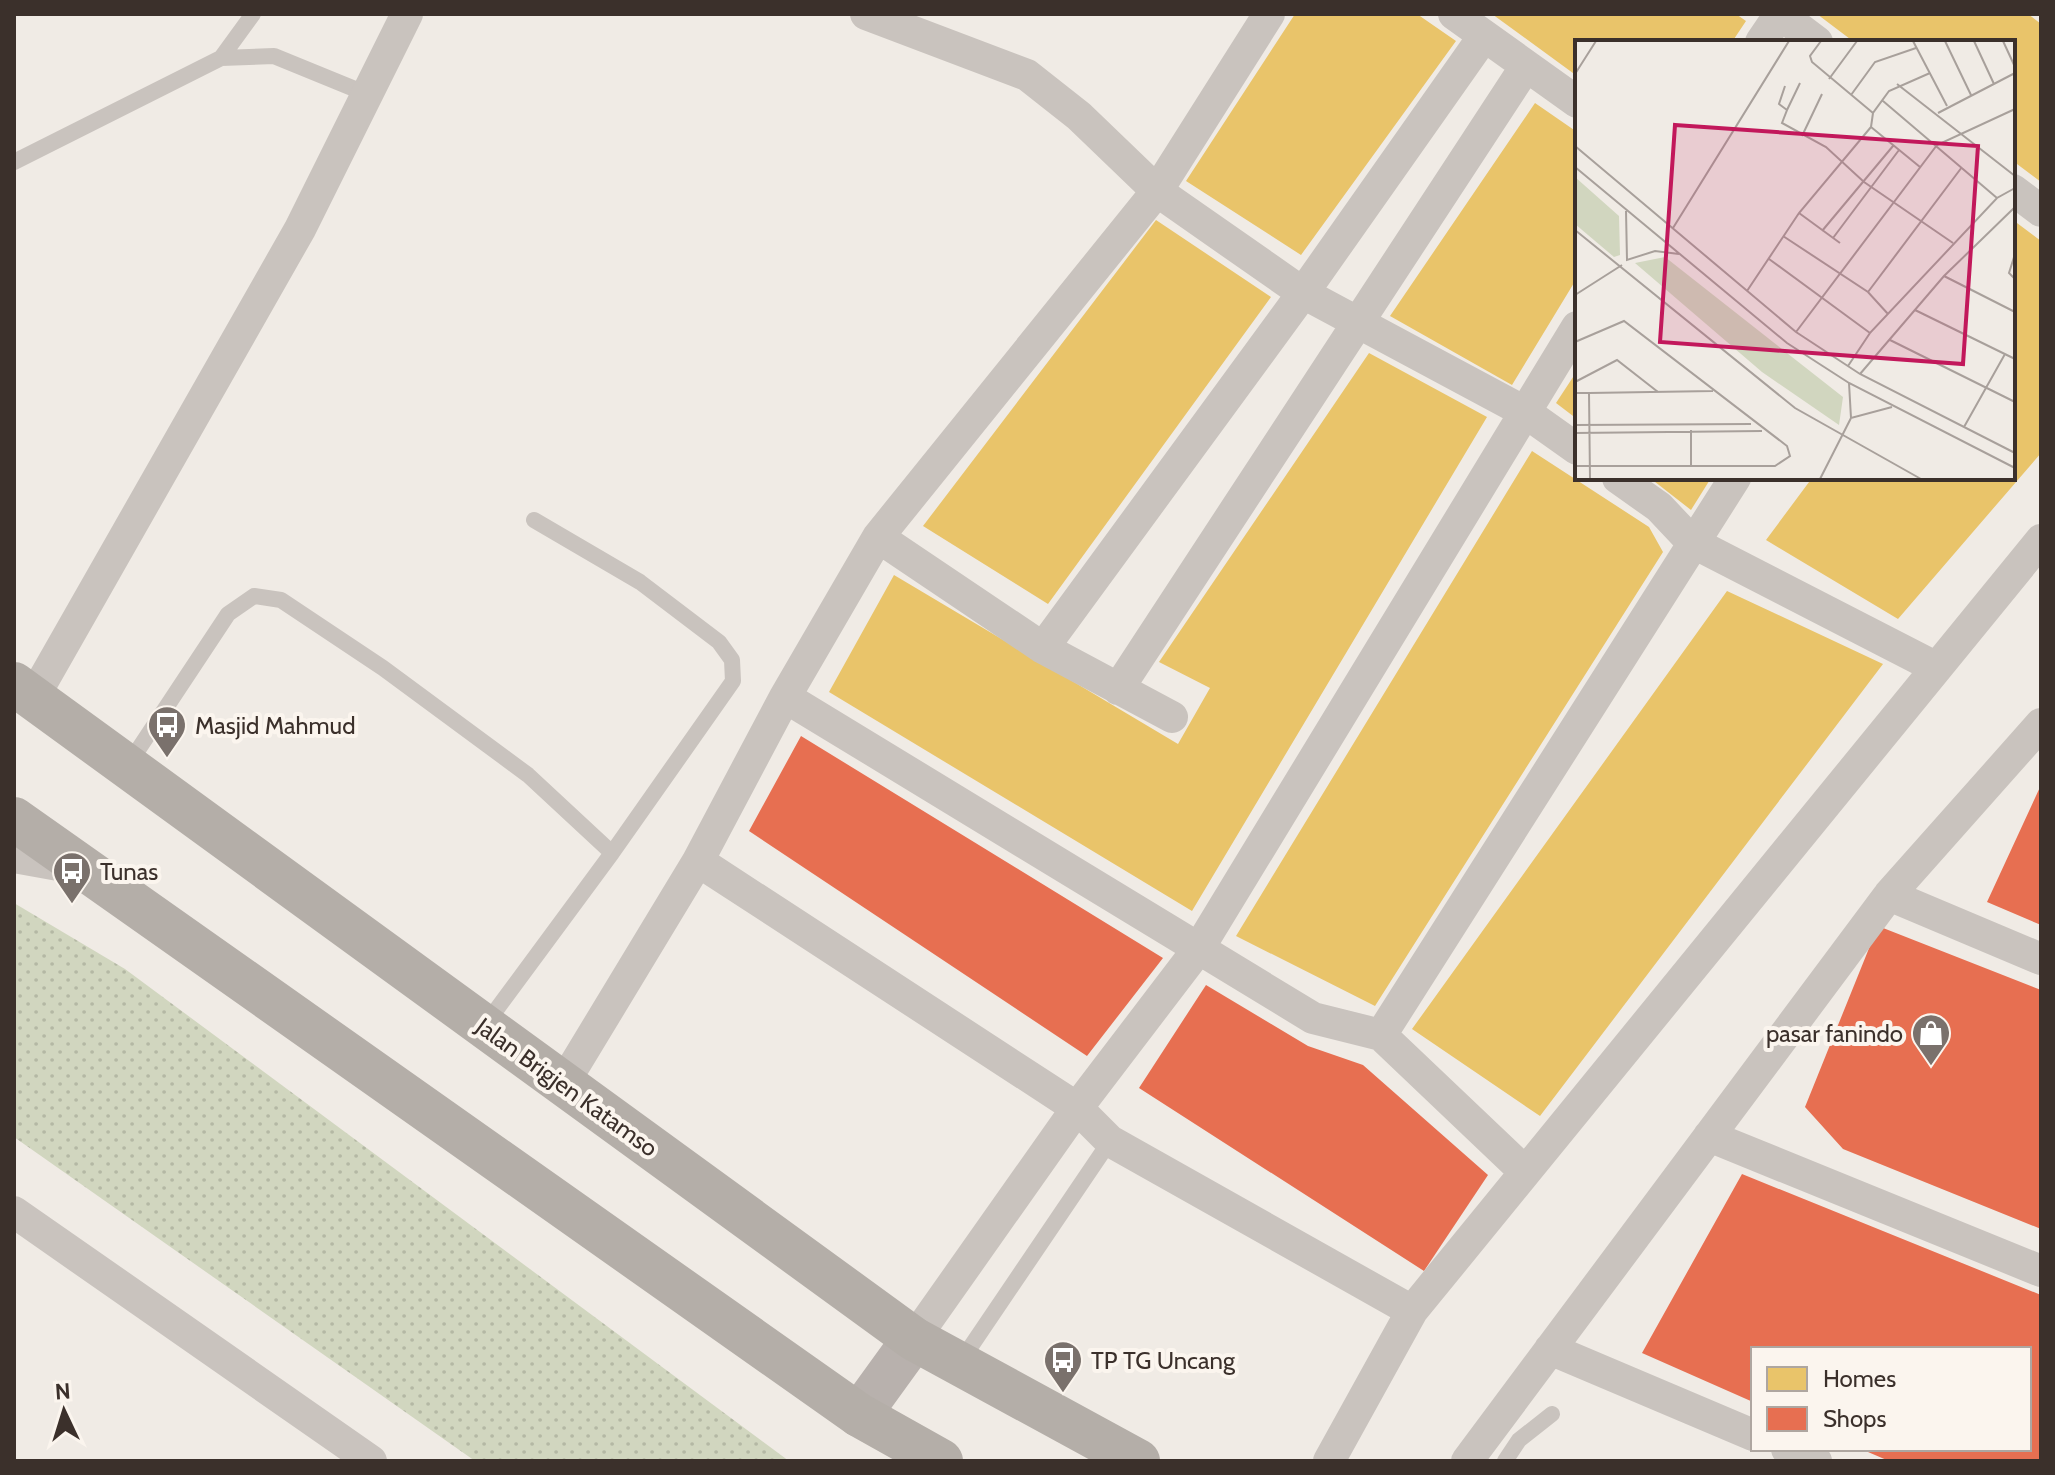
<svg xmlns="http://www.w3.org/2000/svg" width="2055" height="1475" viewBox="0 0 2055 1475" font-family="Cabin,sans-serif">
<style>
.park{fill:url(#park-dots)}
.homes{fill:#e9c46a}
.shops{fill:#e76f51}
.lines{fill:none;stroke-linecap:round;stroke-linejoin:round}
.service{stroke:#c9c3be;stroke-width:16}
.minor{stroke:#c9c3be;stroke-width:32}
.primary{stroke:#b8b1ad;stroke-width:44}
.trunk{stroke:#b4aea8;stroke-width:44}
.labels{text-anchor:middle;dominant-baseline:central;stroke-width:8;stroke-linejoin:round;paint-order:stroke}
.poi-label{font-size:24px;fill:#3b302b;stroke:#fbf5ee;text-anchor:start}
.street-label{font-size:24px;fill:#3b302b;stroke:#fbf5ee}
.inset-road{fill:none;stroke:#a8a09b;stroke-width:2}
.view{fill:#c2185b;fill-opacity:0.15;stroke:#c2185b;stroke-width:4}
.inset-edge{fill:none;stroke:#3b302b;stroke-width:4}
</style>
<defs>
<pattern id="park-dots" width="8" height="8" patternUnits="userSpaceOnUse" patternTransform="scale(2)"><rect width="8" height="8" fill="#d1d6bf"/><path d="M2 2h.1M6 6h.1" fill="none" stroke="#b4b8a4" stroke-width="1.8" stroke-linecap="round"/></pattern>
</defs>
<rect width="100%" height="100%" fill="#f0ebe5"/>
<!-- park -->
<path class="park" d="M14 903 125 969 789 1461H475L14 1137Z"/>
<!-- homes -->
<path class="homes" d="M1295 14H1417L1456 41 1301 255 1186 181Z
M1492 14H1736L1746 21 1732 42H1577V76Z
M1817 14H2028L2041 24V182L2013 161V42H1854Z
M1535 103 1577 132V278L1512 385 1390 316Z
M1156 220 1271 297 1048 604 923 526Z
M2013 220 2041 241V453L1898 619 1766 540 1812 478H2013Z
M1369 353 1487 417 1192 911 829 692 894 575 1178 744 1210 688 1159 662Z
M1577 371V419L1556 403Z
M1532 451 1649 527 1663 552 1375 1006 1236 936Z
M1650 478H1711L1691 510Z
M1727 591 1883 664 1540 1116 1412 1029Z"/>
<!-- shops -->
<path class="shops" d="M801 736 1163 958 1087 1056 749 831Z
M2041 785V925L1987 902Z
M1878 926 2041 990V1229L1843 1149 1805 1107Z
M1206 985 1308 1046 1363 1065 1488 1175 1424 1271 1139 1088Z
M1742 1174 2041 1295V1461H1889L1861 1449H2029V1349H1753V1402L1642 1353Z"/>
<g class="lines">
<!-- service -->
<path class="service" d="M221 58 253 14
M14 162 221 58 274 56 367 94
M128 765 228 614 254 596 281 600 383 668 528 775 612 853
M485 1025 612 853 733 681 732 660 719 642 640 582 534 520
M961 1361 1110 1141
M1505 1461 1519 1440 1552 1414"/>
<!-- minor -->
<path class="minor" d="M866 14 1027 75 1079 116 1157 191 1303 293 1525 412 1577 449
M1454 14 1577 102
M1780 14 1817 42
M1761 42 1780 14
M2013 190 2041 211
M1618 478 1659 507 1692 542 1935 667
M878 537 1043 648 1172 717
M1043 648 1303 293 1484 36
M1118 689 1526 66
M785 697 1313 1018 1381 1035 1525 1172
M33 698 300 229 407 14
M14 857 75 868
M698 861 1077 1108 1110 1141 1412 1311 2041 540
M1889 895 2041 959
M1381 1035 1735 478
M563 1084 698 861 785 697 878 537 1157 191 1269 14
M1709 1136 2041 1271
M14 1212 371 1461
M914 1339 1077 1108 1199 948 1577 327
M1550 1349 1753 1435
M1787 1449 1816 1461
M1329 1461 1412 1311
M1467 1461 1889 895 2041 724"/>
<!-- primary -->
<path class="primary" d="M859 1415 914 1339"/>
<!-- trunk -->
<path class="trunk" d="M14 684 914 1339 1138 1461
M14 819 859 1415 941 1461"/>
</g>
<!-- icons -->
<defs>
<symbol id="bus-pin" viewBox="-11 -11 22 30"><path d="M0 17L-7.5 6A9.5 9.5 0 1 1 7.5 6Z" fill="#7a716c" stroke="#fbf5ee"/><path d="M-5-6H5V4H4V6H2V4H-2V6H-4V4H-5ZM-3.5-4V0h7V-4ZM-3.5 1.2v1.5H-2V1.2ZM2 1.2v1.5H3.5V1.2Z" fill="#fff"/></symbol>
<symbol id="shop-pin" viewBox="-11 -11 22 30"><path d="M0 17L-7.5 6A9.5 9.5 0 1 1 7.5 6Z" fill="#7a716c" stroke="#fbf5ee"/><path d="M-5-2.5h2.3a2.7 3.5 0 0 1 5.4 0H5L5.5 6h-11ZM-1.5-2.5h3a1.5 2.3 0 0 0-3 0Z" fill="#fff"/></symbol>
</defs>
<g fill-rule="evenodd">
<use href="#bus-pin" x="145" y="703" width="44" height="60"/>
<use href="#bus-pin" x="50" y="849" width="44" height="60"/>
<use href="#shop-pin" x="1909" y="1011" width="44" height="60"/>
<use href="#bus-pin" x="1041" y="1338" width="44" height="60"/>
</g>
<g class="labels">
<!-- poi labels -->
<g class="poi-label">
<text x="195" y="725">Masjid Mahmud</text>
<text x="100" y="871">Tunas</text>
<text x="1903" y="1033" text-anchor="end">pasar fanindo</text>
<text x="1091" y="1360">TP TG Uncang</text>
</g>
<!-- street labels -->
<g class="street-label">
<text transform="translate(567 1087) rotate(36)">Jalan Brigjen Katamso</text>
</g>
</g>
<!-- overview -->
<g transform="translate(1575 40)">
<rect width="440" height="440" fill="#f0ebe5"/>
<path d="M0 137 44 176 45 215 39 217 0 184ZM90 217 268 357 264 385 187 332 60 223Z" fill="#d1d6bf"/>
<path class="inset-road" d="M246 1 235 16 237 22 298 73M338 1 372 66M370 1 396 55M399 1 419 44M428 1 440 27M0 34 21 1M254 39 282 1M322 44 440 136M210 46 204 64 212 70 207 83 251 107 289 142 378 203M276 55 300 22 341 8M308 61 422 158M212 70 225 43M363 73 440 33M296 87 345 127M227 96 247 54M0 106 221 292 285 334 440 413M0 127 212 303 274 343 440 428M51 171 52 220 80 211 104 214M224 173 265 203M98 188 214 1M0 190 220 368 346 439M247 191 318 106M208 196 293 252 313 274M258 198 324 110M440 214 434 233 440 239M194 219 295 293 422 158 440 148M369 236 440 272M172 251 224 173 296 87 298 73 314 51 355 33M293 252 387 127M0 255 47 225M340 270 440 319M221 292 362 105 440 69M315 300 440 362M0 302 49 281 212 406 215 416 200 426H0M273 326 295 293M285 334 369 236 440 167M0 342 42 320 83 352M274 343 276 378 317 367M0 353H14L15 439M14 353 138 351M0 385 176 384M389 387 430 314M0 393 187 391M116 426V390M245 439 276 378"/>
<path class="view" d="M100 85 403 106 388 324 85 302Z"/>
<rect width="440" height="440" class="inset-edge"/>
</g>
<!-- border -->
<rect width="2055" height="1475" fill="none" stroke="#3b302b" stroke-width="32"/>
<!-- legend -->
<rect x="1751" y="1347" width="280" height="104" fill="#fbf5ee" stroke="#aea6a0" stroke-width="2"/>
<rect x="1767" y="1367" width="40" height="24" fill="#e9c46a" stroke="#aea6a0" stroke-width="2"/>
<text x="1823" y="1387" font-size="24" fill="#3b302b">Homes</text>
<rect x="1767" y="1407" width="40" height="24" fill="#e76f51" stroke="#aea6a0" stroke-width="2"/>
<text x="1823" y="1427" font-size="24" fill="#3b302b">Shops</text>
<!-- north arrow -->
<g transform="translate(64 1411) rotate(356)" stroke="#fbf5ee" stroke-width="6" paint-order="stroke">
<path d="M0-6L14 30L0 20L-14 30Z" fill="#3b302b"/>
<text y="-12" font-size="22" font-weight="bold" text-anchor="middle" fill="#3b302b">N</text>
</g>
</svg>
